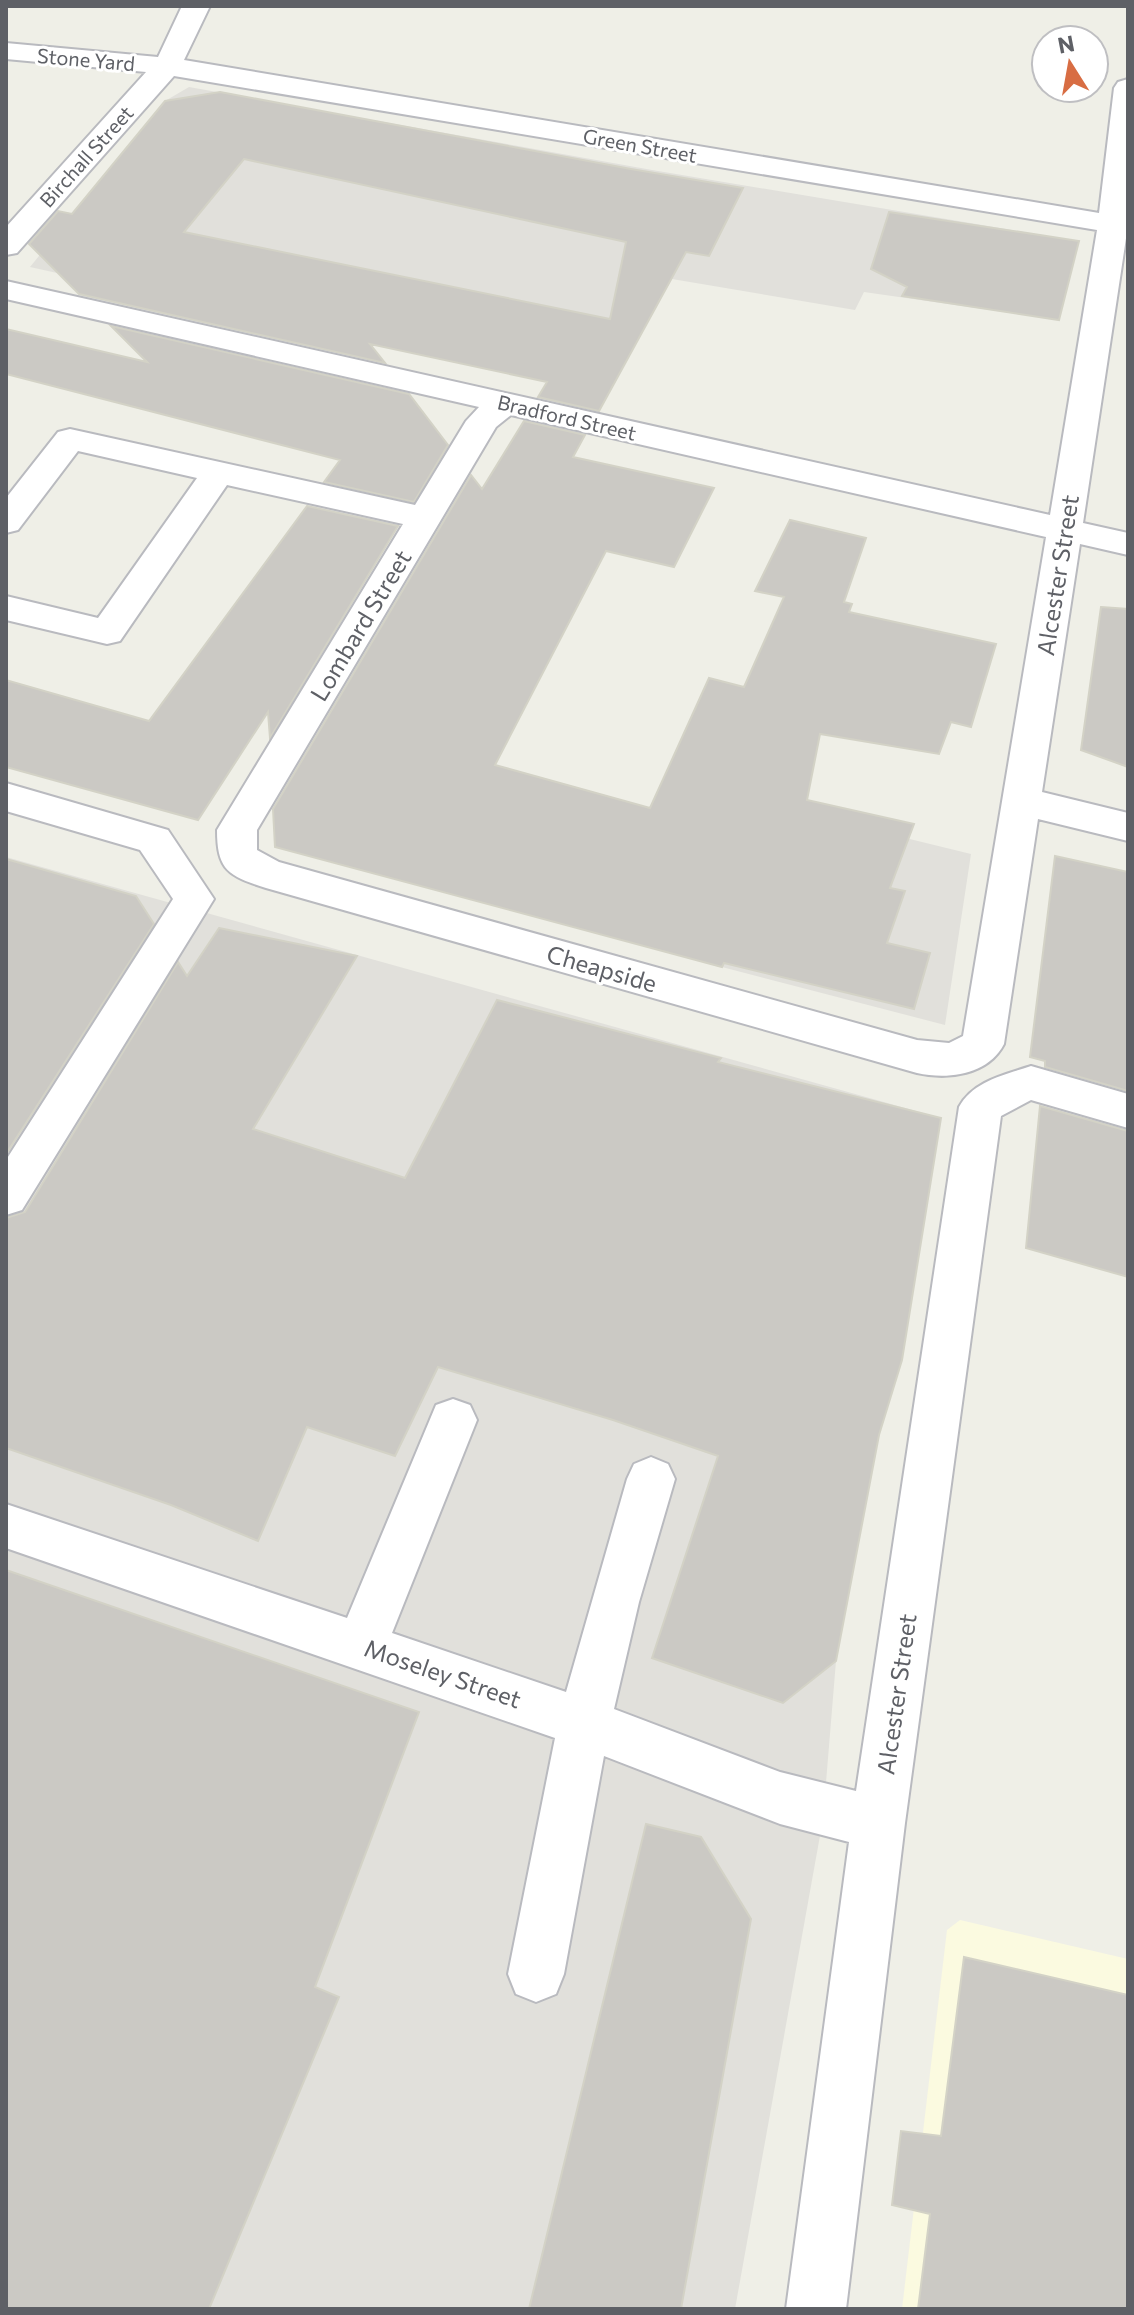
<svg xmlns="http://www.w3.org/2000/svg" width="1134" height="2315" viewBox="0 0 1134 2315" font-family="Commissioner,sans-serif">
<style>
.commercial{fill:#fbfae0}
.industrial{fill:#e1e0db}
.building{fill:#cbc9c4;stroke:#d3d2c6;stroke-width:2;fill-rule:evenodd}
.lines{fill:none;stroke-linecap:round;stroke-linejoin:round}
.minor-casing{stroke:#b9babf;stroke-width:4}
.minor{fill:#fff;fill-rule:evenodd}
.labels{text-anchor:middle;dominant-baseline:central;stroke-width:6;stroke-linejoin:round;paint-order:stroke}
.far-street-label{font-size:20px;fill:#5e6066;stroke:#fff}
.street-label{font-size:24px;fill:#5e6066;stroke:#fff}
</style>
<rect width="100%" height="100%" fill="#efefe7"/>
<!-- commercial -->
<path class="commercial" d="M960 1920 1128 1959V2309H902L947 1930Z"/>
<!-- industrial -->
<path class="industrial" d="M189 87 652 170 1078 241 1059 320 864 292 855 310 672 279 607 395 30 267 165 101Z
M783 808 971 854 945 1025 722 967Z
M6 857 941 1118 902 1360 879 1435 836 1661 823 1819 735 2309H6Z"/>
<!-- building -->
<path class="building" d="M220 92 631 169 743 188 709 256 686 252 599 411 538 397 547 382 370 344 385 363 79 294 29 244 58 211 72 214 165 101ZM244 159 626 242 610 319 184 232Z
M889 212 1079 241 1059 320 902 296 907 287 871 269Z
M111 326 409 394 448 445 414 502 324 482 340 460 6 374V329L147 362Z
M524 421 585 435 573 457 714 488 674 567 606 551 495 765 650 808 709 678 744 687 784 597 755 591 790 520 866 538 844 602 852 604 849 612 996 644 971 727 951 722 939 754 820 734 807 800 914 824 890 888 905 891 887 943 930 953 914 1009 724 963 722 967 275 847 273 809 471 475 482 489Z
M307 506 398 526 270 738 268 712 198 820 6 767V680L149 721Z
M1101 607 1128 609V767L1081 750Z
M1055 856 1128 872V1091L1045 1067V1061L1030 1057Z
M6 859 136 896 154 924 6 1154Z
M219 928 357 956 253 1129 405 1178 497 1000 721 1058 718 1062 941 1118 902 1360 879 1435 836 1661 783 1703 652 1658 718 1456 613 1420 438 1367 395 1456 307 1427 258 1541 171 1505 6 1448V1218L25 1212 178 962 187 976Z
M1040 1106 1128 1131V1277L1026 1248Z
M6 1570 419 1712 315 1987 339 1997 209 2309H6Z
M646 1824 701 1837 751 1919 681 2309H529Z
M964 1957 1128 1995V2309H918L930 2214 892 2205 901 2131 941 2136Z"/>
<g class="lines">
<defs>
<path id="minor" d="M182 6H210L184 60 1099 213 1114 88 1118 82 1128 79V225L1083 523 1128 533V555L1080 544 1042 792 1128 813V841L1038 819 1004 1044C988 1075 948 1080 917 1073L266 888C228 876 217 870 217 830L403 524 227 485 120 641 107 644 6 620V596L98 618 197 478 78 451 18 530 6 533V498L58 432 70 429 415 505 466 421 479 407 6 299V281L1050 515 1097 230 174 76 17 253 6 255V227L146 72 6 59V43L158 57ZM511 415 1046 537 963 1036 949 1043 917 1040 279 862 257 850V830L496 427Z
M6 783 168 830 214 899 22 1210 6 1215V1160L173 899 140 850 6 811Z
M1031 1066 1128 1094V1128L1031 1100 1001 1116 905 1823 846 2309H786L849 1842 780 1824 604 1756 564 1974 556 1994 536 2002 516 1994 508 1974 555 1738 6 1548V1504L347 1618 436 1405 453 1399 470 1405 477 1420 392 1633 566 1692 627 1479 634 1464 651 1457 668 1464 675 1479 639 1602 614 1709 780 1772 856 1791 959 1107C973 1081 1004 1075 1031 1066Z"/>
</defs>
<!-- minor casing -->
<use href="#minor" class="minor-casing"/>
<!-- minor -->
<use href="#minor" class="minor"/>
</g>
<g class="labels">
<!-- far-street labels -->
<g class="far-street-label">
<text transform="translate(86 59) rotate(5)">Stone Yard</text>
<text transform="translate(640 145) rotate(10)">Green Street</text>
<text transform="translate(86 156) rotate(-48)">Birchall Street</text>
<text transform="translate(567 417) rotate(13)">Bradford Street</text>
</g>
<!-- street labels -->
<g class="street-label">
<text transform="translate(1057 575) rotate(-81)">Alcester Street</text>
<text transform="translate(360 625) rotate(-59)">Lombard Street</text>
<text transform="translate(602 968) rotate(16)">Cheapside</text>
<text transform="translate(443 1673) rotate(19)">Moseley Street</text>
<text transform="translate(896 1694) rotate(-82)">Alcester Street</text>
</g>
</g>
<!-- border -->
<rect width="1134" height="2315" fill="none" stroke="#5e6066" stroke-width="16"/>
<!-- north arrow -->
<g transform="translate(1070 64) rotate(349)"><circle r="38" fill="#ffffff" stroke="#bfbfc2" stroke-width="2"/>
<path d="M0-6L14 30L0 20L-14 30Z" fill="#d86d43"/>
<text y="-12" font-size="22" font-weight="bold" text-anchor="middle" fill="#5e6066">N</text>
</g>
</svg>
